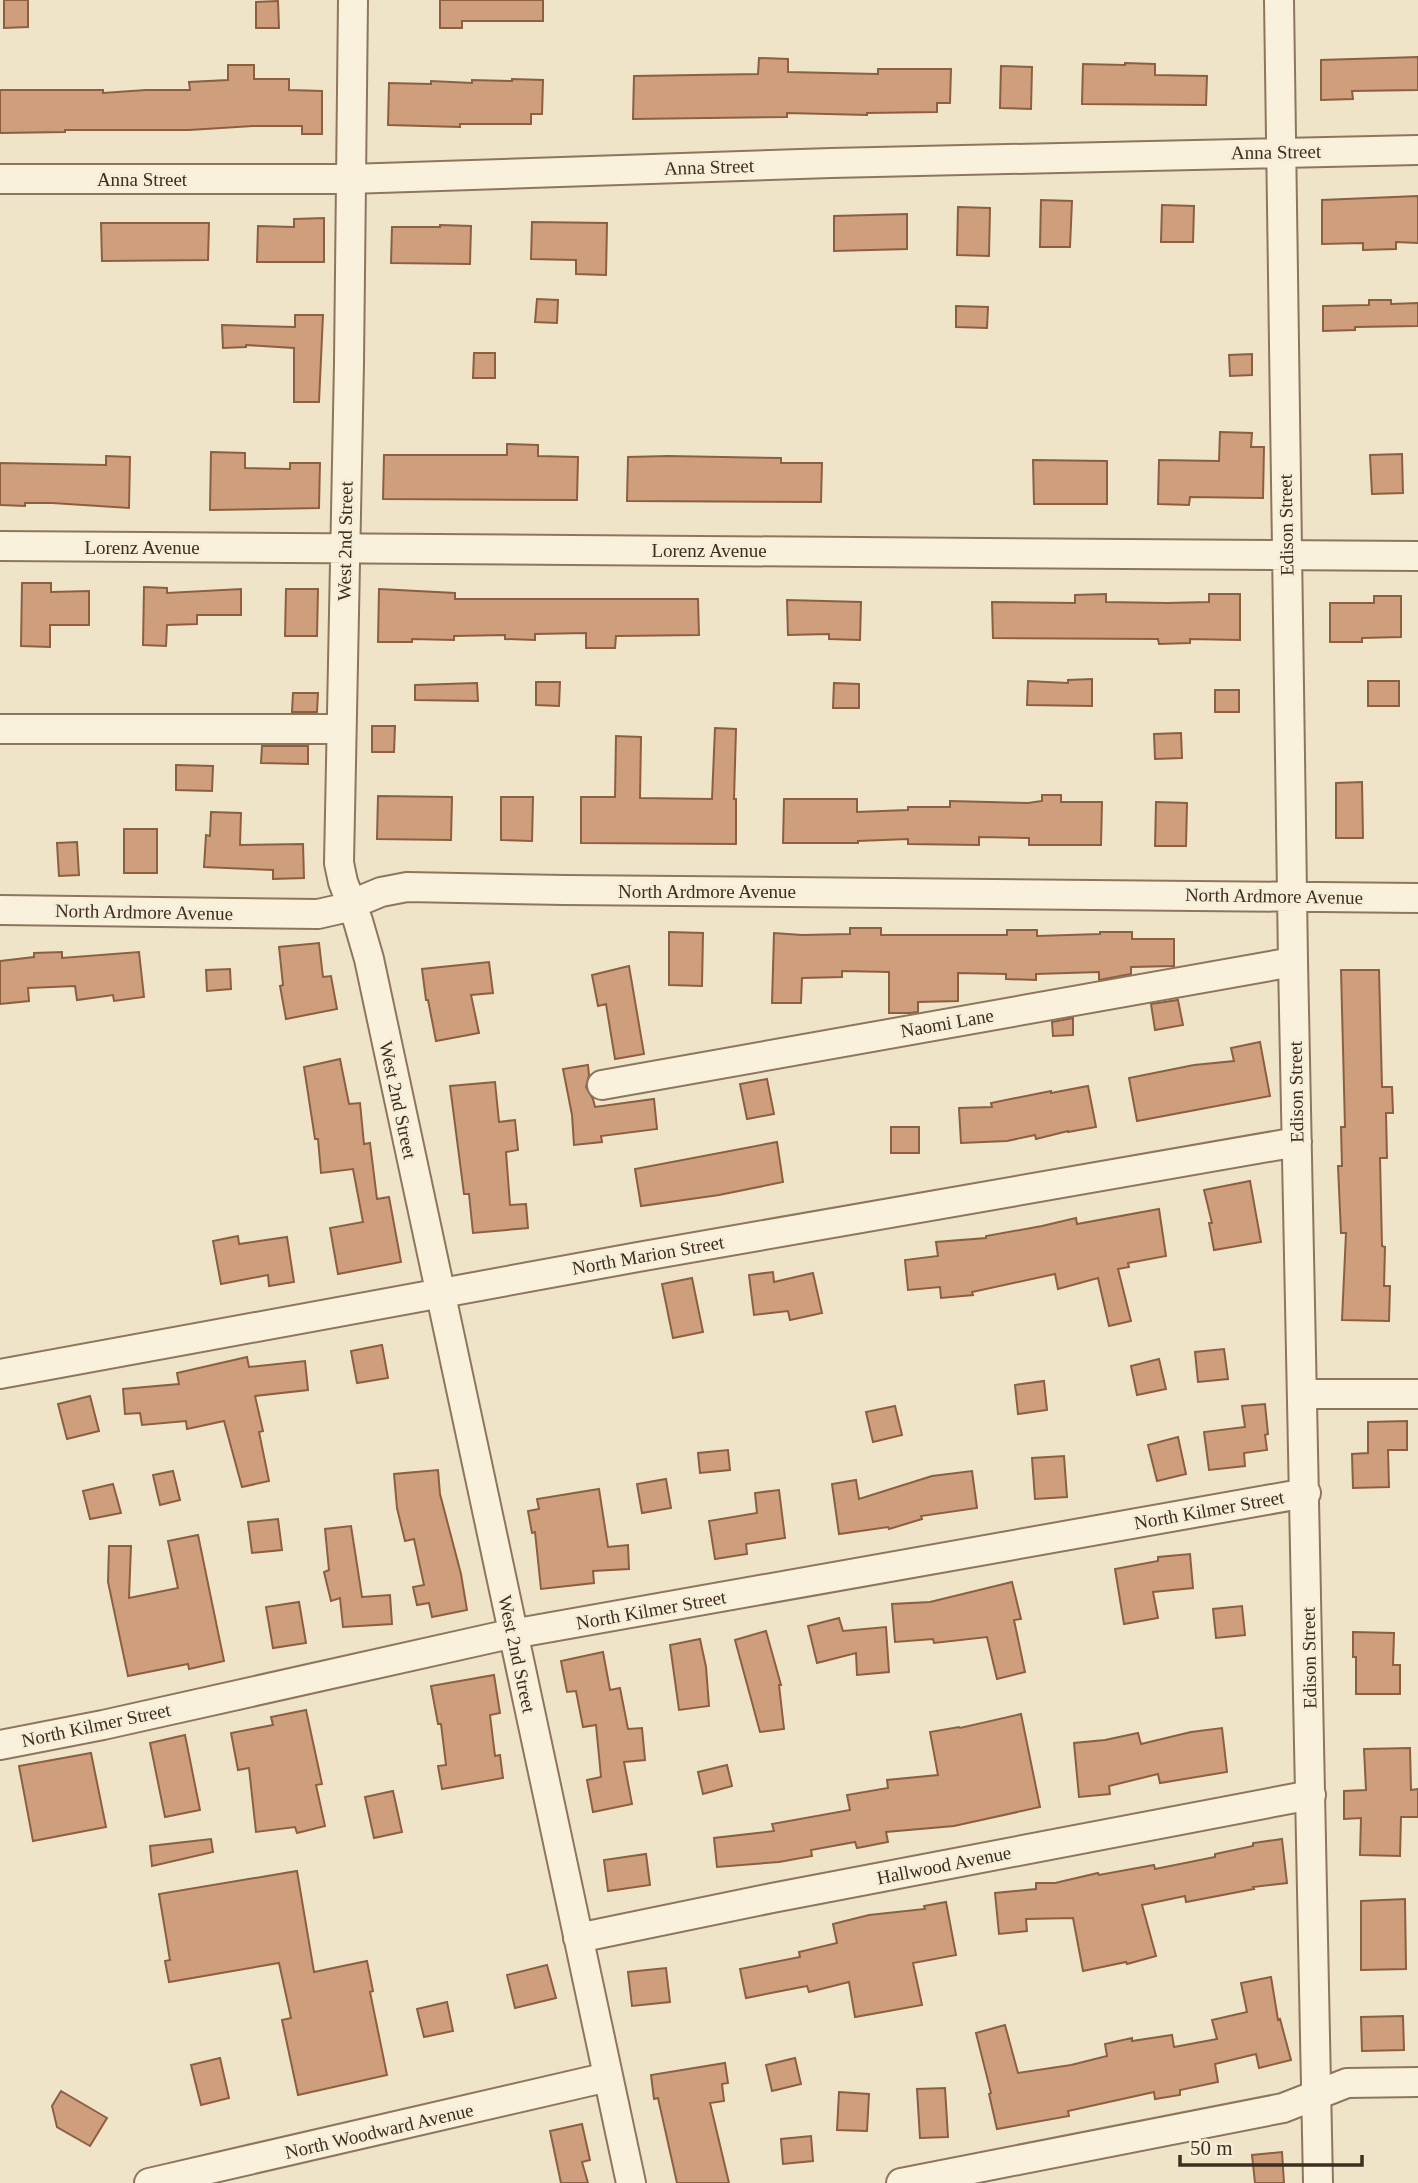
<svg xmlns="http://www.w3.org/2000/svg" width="1418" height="2183" viewBox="0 0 1418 2183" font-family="'Times New Roman',serif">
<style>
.building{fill:#cf9f7d;stroke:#8d5f41;stroke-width:2}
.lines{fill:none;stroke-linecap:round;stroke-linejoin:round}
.street-casing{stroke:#8d765c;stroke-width:32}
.street{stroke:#faf1dc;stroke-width:28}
.labels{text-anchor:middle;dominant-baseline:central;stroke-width:6;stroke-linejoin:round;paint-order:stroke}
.street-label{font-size:19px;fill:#3d2e20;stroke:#f7eed8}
</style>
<rect width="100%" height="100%" fill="#f0e4c8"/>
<!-- building -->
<path class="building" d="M4 0H28V27L4 28Z
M440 0H543V21H462V28H440Z
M278 1 279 28H256V2Z
M1418 57V90L1352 91 1353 99 1321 100V60Z
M759 58 788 59V72L878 74V69H951L950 103H937V112L867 113V115L787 113V117L633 119 634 76 758 74Z
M1125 63 1155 64V75L1207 76 1206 105 1082 104 1083 64 1125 65Z
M228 65H254V79H289V90L322 91V134H302V126H253L189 130H65V132L0 133V90H103V93L146 90H190L189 82 228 80Z
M1001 66 1032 67 1031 109 1000 108Z
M512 79 543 80 542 114H531V124H460V127L388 125 389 83 431 84V81L472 83V80L512 81Z
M1418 196V243L1396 242V249L1363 250V243L1322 244V200Z
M1041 200 1072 201 1070 247H1040Z
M1162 205 1194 206 1193 242H1161Z
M958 207 990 208 989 256 957 255Z
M907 214V249L834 251V216Z
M324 218V262H257L258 226 294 227V219Z
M532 222 607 223 606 275 576 274V260L531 259Z
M101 223H209L208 260 102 261Z
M440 225 471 226 470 264 391 263 392 227H440Z
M537 299 558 300 557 323 535 322Z
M1369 300H1391V304L1418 303V326L1355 327V330L1323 331V306L1369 305Z
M956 306 988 307 987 328 956 327Z
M295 315H323L319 402H294V348L246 345V347L223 348 222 325 295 327Z
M474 353H495V378H473Z
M1252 354V375L1230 376 1229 355Z
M1220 432 1252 433 1251 447H1264L1263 498 1190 497 1189 505 1158 504 1159 460 1219 461Z
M507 444 538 445V456L578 457 577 500 383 499 384 455H507Z
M211 452 245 453V468L290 469V463H320L319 508 210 510Z
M1402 454 1403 493 1372 494 1370 455Z
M106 456 130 457 129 508 52 503H25V506L0 505V463L106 465Z
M668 456 781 458V463H822L821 502 627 501 628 457Z
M1033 460 1107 461V504H1034Z
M22 583H51V592L89 591V625H50V647L21 646Z
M144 587 167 588V593L241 589V615H197V624L167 625 166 646 143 645Z
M286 589H318L317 636H285Z
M379 589 455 593V599H698L699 635 616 636 615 648H586V633L535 634V640L505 639V635L454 636V640L412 639V642H378Z
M1106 594V602L1167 603 1209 602V594H1240V640L1190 639V643L1159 644 1158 639 993 638 992 602 1075 603V595Z
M1374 596H1401V637L1362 638V642H1330V603H1374Z
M787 600 861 602 860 640 829 639V634L788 635Z
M1092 679V706L1027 705 1028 681 1068 683V680Z
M1368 681H1399V706H1368Z
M536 682H560L559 706 536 705Z
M477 683 478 701 415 700V685Z
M834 683 859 684V708H833Z
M1215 690H1239V712H1215Z
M293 693H318L317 712H292Z
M372 726H395L394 752H372Z
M715 728 736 729 734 799H736V844L581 843V797H615L616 736 641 737 640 798 712 799Z
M1181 733 1182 758 1155 759 1154 734Z
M262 746H308V764L261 763Z
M176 765 213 766 212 791 176 790Z
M1362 782 1363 838H1336V783Z
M1042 795H1061V802H1102L1101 845H1029V838L979 837V845L908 844V839L858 841V843H783L784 799H857V812L908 810V807H950V801L1028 803 1042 801Z
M378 796 452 797 451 840 377 839Z
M501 797H533L532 841 501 840Z
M1156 802 1187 803 1186 846H1155Z
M211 812 241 813 240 845 303 844 304 878 273 879V870L204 867 206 835 210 836Z
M124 829H157V873H124Z
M77 842 79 875 59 876 57 843Z
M850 928H881V935H1007V930H1037V936L1100 934V932H1132V939H1174V966L1131 967V974L1099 980V972L1036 974V980L1006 979V974L958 973V1001L918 1002V1012L910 1013H889V972L842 971V977L802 978 801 1003H772L774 933 802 935 850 934Z
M669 932 703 933 702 986 669 985Z
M319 943 323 977 331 976 337 1009 286 1019 280 986 283 985 279 947Z
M62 952V958L139 952 144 997 114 1001 113 995 77 1000 75 986 28 988 29 1001 0 1004V961L34 957V953Z
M489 962 493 993 471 995 479 1033 436 1041 428 1000H426L422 969Z
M629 966 644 1054 615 1059 606 1004 598 1006 592 975Z
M230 969 231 989 207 991 206 970Z
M1341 970H1379L1382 1087H1392L1393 1113H1386L1387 1158H1380L1382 1246 1385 1247 1384 1286H1390L1389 1321 1342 1320 1346 1233H1341L1338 1166H1342L1341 1127H1345Z
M1178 1000 1183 1025 1155 1030 1151 1004Z
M1073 1018V1035L1053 1036 1052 1022Z
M1260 1042 1270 1096 1137 1121 1129 1078 1194 1065 1234 1061 1231 1048Z
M340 1059 349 1104 360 1103 364 1144 370 1143 377 1199 389 1197 401 1262 338 1274 330 1228 363 1222 353 1169 321 1173 318 1139H315L304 1067Z
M588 1065 589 1075 586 1087 593 1099 595 1107 654 1099 657 1129 601 1136 602 1142 574 1145 572 1115 563 1069Z
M767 1079 774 1114 747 1119 740 1084Z
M495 1082 499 1122 515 1120 518 1150 506 1152 510 1205 526 1204 528 1228 473 1233 469 1194H464L450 1086Z
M1088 1086 1096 1127 1068 1132V1131L1036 1139 1035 1135 1007 1141 961 1143 959 1108 992 1107 991 1103 1051 1091V1093Z
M891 1127H919V1153H891Z
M777 1142 783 1182 719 1195 641 1206 635 1169Z
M1250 1181 1261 1242 1214 1250 1209 1223H1212L1204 1190Z
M1159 1209 1166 1256 1128 1263 1129 1267 1118 1269 1131 1321 1109 1326 1098 1278 1058 1289 1055 1274 972 1292 973 1295 941 1298 940 1287 908 1290 905 1260 938 1256 936 1242 986 1238V1236L1042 1226 1076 1218 1077 1224Z
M238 1236 239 1244 287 1237 294 1282 269 1286 268 1275 221 1284 213 1241Z
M773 1272 774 1282 813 1273 822 1313 790 1320 788 1311 754 1315 749 1275Z
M692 1278 703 1332 673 1338 662 1284Z
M382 1345 388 1378 357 1383 351 1351Z
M1224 1349 1228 1379 1198 1382 1195 1352Z
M247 1357 249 1367 305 1361 308 1390 255 1396 263 1431 259 1432 269 1481 242 1487 224 1421 187 1429 186 1421 142 1425 140 1413 125 1414 123 1389 179 1384 177 1373Z
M1159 1359 1166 1389 1137 1395 1131 1366Z
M1044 1381 1047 1410 1018 1414 1015 1385Z
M90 1396 99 1431 67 1439 58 1404Z
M1265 1404 1268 1434 1265 1435 1267 1450 1244 1453 1245 1466 1209 1470 1204 1432 1245 1427 1242 1406Z
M895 1406 902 1435 873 1442 866 1412Z
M1407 1421V1450H1388L1389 1487 1353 1488 1352 1454 1368 1453V1422Z
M1178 1437 1186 1474 1157 1481 1148 1445Z
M728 1450 730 1470 700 1473 698 1453Z
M1064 1456 1067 1497 1035 1499 1032 1458Z
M438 1470 440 1494 461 1574 467 1610 432 1617 429 1603 417 1605 413 1587 424 1585 414 1539 405 1541 397 1508 394 1474Z
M173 1471 180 1500 160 1505 153 1475Z
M972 1471 977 1508 921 1516 922 1519 889 1529 888 1527 839 1534 832 1484 856 1480 859 1499 932 1476Z
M666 1479 671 1508 642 1513 637 1484Z
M113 1484 121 1513 90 1519 83 1491Z
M599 1489 608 1547 628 1545 629 1569 593 1571 594 1583 541 1589 535 1532 532 1533 528 1511 539 1509 537 1499Z
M779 1490 785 1538 746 1544 747 1554 715 1559 709 1521 757 1513 755 1493Z
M278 1519 282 1550 252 1553 248 1522Z
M351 1526 362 1597 390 1595 392 1624 343 1627 340 1598 331 1601 324 1572 329 1570 325 1529Z
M198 1535 224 1661 189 1669 188 1664 128 1676 108 1582 109 1546H131L129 1598 178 1588 168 1541Z
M1190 1554 1193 1588 1153 1592 1158 1618 1124 1624 1115 1569 1158 1561V1557Z
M1012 1582 1021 1619 1014 1620 1025 1672 997 1679 987 1637 934 1643 933 1639 895 1642 892 1604 930 1602Z
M299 1602 306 1643 273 1648 266 1607Z
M1242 1606 1245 1635 1216 1638 1213 1609Z
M839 1618 843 1631 886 1627 889 1672 857 1675 856 1653 817 1663 808 1626Z
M766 1631 781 1685H779L784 1729 760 1732 735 1640Z
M1353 1632 1394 1633 1393 1665H1400V1694H1356V1657H1353Z
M700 1639 706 1667 709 1706 679 1710 670 1645Z
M603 1652 610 1690 620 1688 628 1729 642 1728 645 1760 624 1762 632 1804 593 1812 587 1780 601 1777 596 1725 583 1727 576 1691 567 1692 561 1661Z
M494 1675 500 1713 490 1715 495 1756 500 1755 503 1778 442 1789 438 1766 446 1765 441 1724H438L431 1686Z
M306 1710 322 1784 316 1785 325 1826 297 1833 295 1827 256 1832 249 1768 238 1770 231 1733 273 1725 271 1717Z
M1021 1714 1040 1807 954 1826 886 1832 888 1842 857 1848 855 1842 811 1850 812 1856 779 1862 717 1867 714 1838 774 1831 772 1824 850 1810 847 1795 888 1788 887 1780 938 1775 930 1732 959 1727 960 1728Z
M1222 1728 1227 1772 1160 1783 1158 1774 1109 1786 1110 1794 1079 1797 1074 1743 1105 1740 1138 1733 1141 1744 1191 1732Z
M185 1735 200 1810 165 1817 150 1743Z
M1410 1748 1411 1790 1418 1789V1817H1401L1400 1856 1360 1855 1361 1818 1344 1819V1791L1366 1790 1364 1749Z
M91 1753 106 1827 33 1841 19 1766Z
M727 1765 732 1786 703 1794 698 1772Z
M393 1791 402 1832 374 1838 365 1797Z
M211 1839 213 1852 152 1866 150 1846Z
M1282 1839 1287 1883 1253 1887 1254 1889 1186 1902 1185 1896 1142 1905 1156 1956 1127 1964 1126 1962 1083 1971 1073 1918 1026 1919 1027 1931 999 1934 995 1893 1036 1889V1883H1055L1098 1873 1099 1875 1154 1865 1155 1869 1215 1857V1854L1253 1846V1843Z
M646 1854 650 1885 608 1891 604 1860Z
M297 1871 314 1972 367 1961 373 1991 370 1992 387 2075 298 2095 282 2020 291 2018 279 1963 169 1982 165 1961 170 1960 159 1894Z
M1405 1899 1406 1969 1361 1970V1901Z
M946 1902 956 1955 913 1963 922 2005 855 2017 849 1982 809 1992 807 1986 746 1998 740 1969 800 1957 799 1952 837 1943 833 1924 869 1915 925 1909 924 1906Z
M547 1965 556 1998 515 2008 507 1975Z
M666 1968 670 2002 632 2006 628 1972Z
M1271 1977 1278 2020 1280 2019 1291 2060 1259 2068 1256 2054 1215 2064 1218 2082 1180 2090V2095L1155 2099 1154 2092 1068 2111 1069 2116 997 2129 989 2094 991 2093 976 2033 1005 2025 1018 2073 1071 2065 1107 2056 1105 2044 1132 2038V2041L1172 2035 1174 2047 1217 2039 1212 2020 1247 2012 1241 1983Z
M447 2002 453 2031 424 2037 417 2009Z
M1403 2016 1404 2050 1362 2051 1361 2017Z
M220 2058 229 2098 201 2105 191 2065Z
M795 2058 801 2084 772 2091 766 2065Z
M725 2063 728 2083 722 2084 724 2101 710 2103 729 2183H677L658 2098 654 2099 651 2075Z
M945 2088 948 2137 920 2138 917 2089Z
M61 2091 107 2118 90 2146 57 2127 52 2106Z
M839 2092 869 2094 867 2131 837 2130Z
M582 2124 590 2160 582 2162 588 2183H561L550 2131Z
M811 2136 813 2161 783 2164 781 2139Z
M1282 2152 1284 2183H1255L1252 2155Z"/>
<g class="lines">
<defs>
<path id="street" d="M353 0 349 363 339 863 343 882 358 921 369 959 631 2183
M1279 0 1293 962 1318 2183
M0 179H349L831 163 1418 150
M0 546 1418 556
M0 729H341
M0 910 318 914 340 909 381 892 407 887 565 890 1418 898
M602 1085 1293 962
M0 1374 638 1257 1297 1142
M1303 1394H1418
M0 1745 103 1725 501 1636 1306 1493
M578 1938 772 1898 1311 1795
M149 2183 608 2077
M901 2183 1283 2108 1347 2083 1418 2082"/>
</defs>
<!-- street casing -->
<use href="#street" class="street-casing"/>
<!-- street -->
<use href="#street" class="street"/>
</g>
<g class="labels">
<!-- street labels -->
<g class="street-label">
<text transform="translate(1276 152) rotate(-1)">Anna Street</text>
<text transform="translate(709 167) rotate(-2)">Anna Street</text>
<text x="142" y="179">Anna Street</text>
<text transform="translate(1286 525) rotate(-91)">Edison Street</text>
<text transform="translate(345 541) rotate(-89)">West 2nd Street</text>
<text x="142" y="547">Lorenz Avenue</text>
<text x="709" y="550">Lorenz Avenue</text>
<text x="707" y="891">North Ardmore Avenue</text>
<text transform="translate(1274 896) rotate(1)">North Ardmore Avenue</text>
<text transform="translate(144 912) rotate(1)">North Ardmore Avenue</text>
<text transform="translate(947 1023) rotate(-10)">Naomi Lane</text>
<text transform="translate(1296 1092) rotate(-91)">Edison Street</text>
<text transform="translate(398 1100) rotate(78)">West 2nd Street</text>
<text transform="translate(648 1255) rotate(-10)">North Marion Street</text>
<text transform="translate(1209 1510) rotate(-10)">North Kilmer Street</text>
<text transform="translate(651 1610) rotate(-10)">North Kilmer Street</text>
<text transform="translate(517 1654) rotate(78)">West 2nd Street</text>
<text transform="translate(1309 1658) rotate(-91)">Edison Street</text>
<text transform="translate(96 1725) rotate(-12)">North Kilmer Street</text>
<text transform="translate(944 1865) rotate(-11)">Hallwood Avenue</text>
<text transform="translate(379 2131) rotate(-13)">North Woodward Avenue</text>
</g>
</g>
<!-- scale -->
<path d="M1180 2155v10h182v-10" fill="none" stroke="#3d2e20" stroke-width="3.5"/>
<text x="1190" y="2155" font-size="21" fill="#3d2e20" stroke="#f7eed8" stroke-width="5" paint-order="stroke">50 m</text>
</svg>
